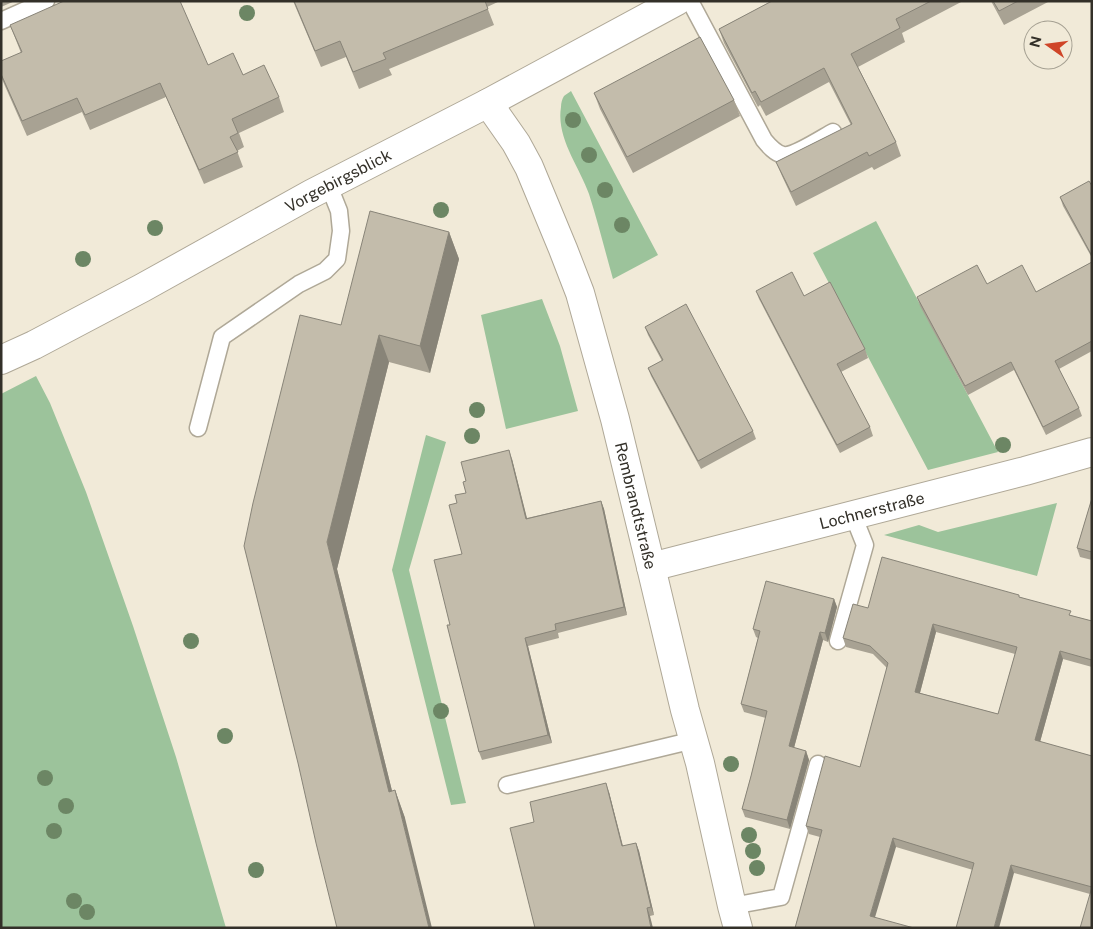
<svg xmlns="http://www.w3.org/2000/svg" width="1093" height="929" viewBox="0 0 1093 929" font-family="'Public Sans',sans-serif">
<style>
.green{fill:#9cc39b}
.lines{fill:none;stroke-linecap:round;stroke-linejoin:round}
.service-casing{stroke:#afa897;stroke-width:19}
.minor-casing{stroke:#afa897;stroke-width:30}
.service{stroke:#fff;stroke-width:16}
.minor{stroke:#fff;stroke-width:28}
.tree{fill:#6c8664}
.wall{fill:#a8a293;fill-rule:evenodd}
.shaded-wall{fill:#888478}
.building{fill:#c3bcab;stroke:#888478;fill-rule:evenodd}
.labels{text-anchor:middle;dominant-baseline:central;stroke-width:4;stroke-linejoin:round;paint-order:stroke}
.street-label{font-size:16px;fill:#333029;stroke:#f1ead8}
</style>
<rect width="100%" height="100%" fill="#f1ead8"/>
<!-- green -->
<path class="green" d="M571 91 658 255 613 279C605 251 598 222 589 194 579 166 556 138 561 107 561 103 562 99 564 96 566 94 569 93 571 91Z
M876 221 998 452 928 470 813 253Z
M542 299 560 346 578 411 506 429 481 315Z
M36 376 50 403 86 492 133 626 176 757 226 928H1V394Z
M426 435 446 442 409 570 466 803 451 805 392 570Z
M1057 503 1037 576 884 535 919 525 938 532Z"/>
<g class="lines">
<defs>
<path id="service" d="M690 1 764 140C769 146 775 153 783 155 793 157 822 138 833 132
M1 21 46 1
M198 428 222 337 299 284 325 271 337 259 341 231 339 211 333 196 328 186
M838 641 865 545 853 515
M507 785 694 740
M732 906 781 897 818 764"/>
<g id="minor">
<path id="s1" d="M488 103 516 143 529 167 563 249 580 293 615 419 651 567 685 710 700 763 732 906 738 928"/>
<path id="s2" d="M1 360 34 345 142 288 311 194 488 103 677 1"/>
<path id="s3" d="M651 567 1025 471 1092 452"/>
</g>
</defs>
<!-- service casing -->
<use href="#service" class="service-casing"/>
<!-- minor casing -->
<use href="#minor" class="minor-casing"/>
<!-- service -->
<use href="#service" class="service"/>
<!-- minor -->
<use href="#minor" class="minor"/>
</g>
<!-- trees -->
<g class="tree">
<circle cx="247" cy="13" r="8"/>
<circle cx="573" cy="120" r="8"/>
<circle cx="589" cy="155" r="8"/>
<circle cx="605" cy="190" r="8"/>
<circle cx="441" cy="210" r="8"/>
<circle cx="622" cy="225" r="8"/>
<circle cx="155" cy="228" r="8"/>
<circle cx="83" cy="259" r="8"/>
<circle cx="477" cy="410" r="8"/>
<circle cx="472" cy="436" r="8"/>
<circle cx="1003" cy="445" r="8"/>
<circle cx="191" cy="641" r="8"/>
<circle cx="441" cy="711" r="8"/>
<circle cx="225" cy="736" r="8"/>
<circle cx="731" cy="764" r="8"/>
<circle cx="45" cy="778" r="8"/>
<circle cx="66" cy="806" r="8"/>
<circle cx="54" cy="831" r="8"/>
<circle cx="749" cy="835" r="8"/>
<circle cx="753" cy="851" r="8"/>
<circle cx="757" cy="868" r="8"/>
<circle cx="256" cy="870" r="8"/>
<circle cx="74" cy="901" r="8"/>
<circle cx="87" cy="912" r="8"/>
</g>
<!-- wall -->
<path class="wall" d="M1 1H15L1 7Z
M293 1H500L487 7 494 25 389 69 392 75 359 89 346 57 321 67Z
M772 1H963L902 33 905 42 858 67 896 142 901 156 874 170 872 167 796 206 782 176 776 162 851 125 829 82 766 116 760 105 758 107 724 43 719 29Z
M991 1H1048V2L1004 25Z
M10 25 208 65 243 75 279 97 284 112 239 133 244 147 237 151 243 167 204 184 166 97 90 130 82 112 27 136 1 77V61L21 53Z
M594 93 734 100 740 116 633 173 600 109Z
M1092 186V258L1063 206 1060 197Z
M449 232 459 259 430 373 389 362 337 569 392 791 395 790 405 818 316 843 341 325Z
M1092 262V351L1059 369 1079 408 1082 416 1046 435 1014 370 968 395 920 306 917 297 987 284 1036 292Z
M756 291 804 296 865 349 868 358 841 372 870 427 873 436 840 453 808 393 759 299Z
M645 327 753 431 756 439 701 469 651 376 648 368 662 361 648 335Z
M512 459 527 518 601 501 604 509 627 615 558 633 559 638 528 646 552 743 482 760 479 752 450 625 462 554 457 503Z
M1092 498V560L1080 557 1077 548Z
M1020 597 1073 616 1092 621V667L1063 659 1040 742 1092 756V928L1090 894 1014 873 973 870 896 847 795 928 820 837 809 834 806 826 860 767 887 668 873 654 846 647 843 638ZM936 632 1015 654 998 714 920 693Z
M834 599 837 607 828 642 823 640 794 748 806 751 809 760 790 829 745 817 742 809 751 776 766 718 744 712 741 704 758 638 756 637 753 629Z
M609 792 623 846 636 843 639 851 654 915 650 916 534 822Z"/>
<!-- shaded-wall -->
<path class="shaded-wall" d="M449 232 459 259 430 373 420 346Z
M379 335 389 362 337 569 399 819 389 792 327 542Z
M509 450 512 459 529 527 526 519Z
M601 501 604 509 627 615 624 607Z
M834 599 837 607 828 642 825 633Z
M933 624 936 632 918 700 915 692Z
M820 632 823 640 792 755 789 746Z
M525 638 528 646 552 743 548 735Z
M1060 651 1063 659 1038 749 1035 740Z
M806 751 809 760 790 829 787 820Z
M606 783 609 792 625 855 622 846Z
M395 790 405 818 432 928H429Z
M893 838 896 847 873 924 870 916Z
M636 843 639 851 654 915 651 907Z
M1011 865 1014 873 999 928H994Z
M647 908 650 916 653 928H651Z"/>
<!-- building -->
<path class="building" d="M64 1H180L208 65 233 53 243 75 264 65 279 97 232 119 238 133 230 137 238 152 199 170 160 83 85 115 77 98 22 121 1 74V61L22 52 10 25Z
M294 1H485L488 9 383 53 386 59 353 72 340 41 315 51Z
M772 1H931L896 19 900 28 851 54 896 142 869 156 867 152 791 192 776 162 852 124 824 68 761 102 755 91 752 93 719 29Z
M993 1H1018L999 11Z
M700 37 734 100 627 157 594 93Z
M1089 181 1092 186V256L1060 197Z
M370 211 449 232 420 346 379 335 327 542 389 792 395 790 429 928H337L316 843 298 763 244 546 253 503 300 315 341 325Z
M1092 262V341L1055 361 1079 408 1043 427 1011 362 965 386 917 297 977 265 987 284 1022 265 1036 292Z
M792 272 804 296 830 282 865 349 837 364 870 427 837 445 805 385 756 291Z
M686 304 753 431 698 461 648 368 663 360 645 327Z
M509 450 526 519 601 501 624 607 555 624 556 630 525 638 548 735 479 752 447 625H450L434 560 462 554 449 505 457 503 455 495 466 493 463 482 466 481 461 462Z
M1092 498V552L1077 548Z
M882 557 1019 595V597L1071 611 1069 615 1092 621V660L1060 651 1035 740 1092 756V928H1080L1092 887 1011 865 994 928H956L974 863 893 838 870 916 914 928H795L822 830 806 826 825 756 860 767 888 663 870 646 843 638 853 604 868 608ZM933 624 1017 647 998 714 915 692Z
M766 581 834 599 825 633 820 632 789 746 806 751 787 820 742 809 751 776 767 711 741 704 760 631 753 629Z
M606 783 622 846 636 843 651 907 647 908 651 928H535L510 828 534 822 530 802Z"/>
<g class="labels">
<!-- street labels -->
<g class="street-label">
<text stroke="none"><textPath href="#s2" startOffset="382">Vorgebirgsblick</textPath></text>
<text stroke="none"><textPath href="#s1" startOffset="432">Rembrandtstraße</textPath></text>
<text stroke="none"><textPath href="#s3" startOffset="228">Lochnerstraße</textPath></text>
</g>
</g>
<!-- border -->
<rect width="1093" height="929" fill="none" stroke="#333029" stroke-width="5"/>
<!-- north arrow -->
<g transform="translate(1048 45) rotate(284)"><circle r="24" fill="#f1ead8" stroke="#a5a092"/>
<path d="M0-4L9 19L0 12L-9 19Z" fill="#cf4528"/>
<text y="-8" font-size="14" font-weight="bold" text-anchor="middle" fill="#333029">N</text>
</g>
</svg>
